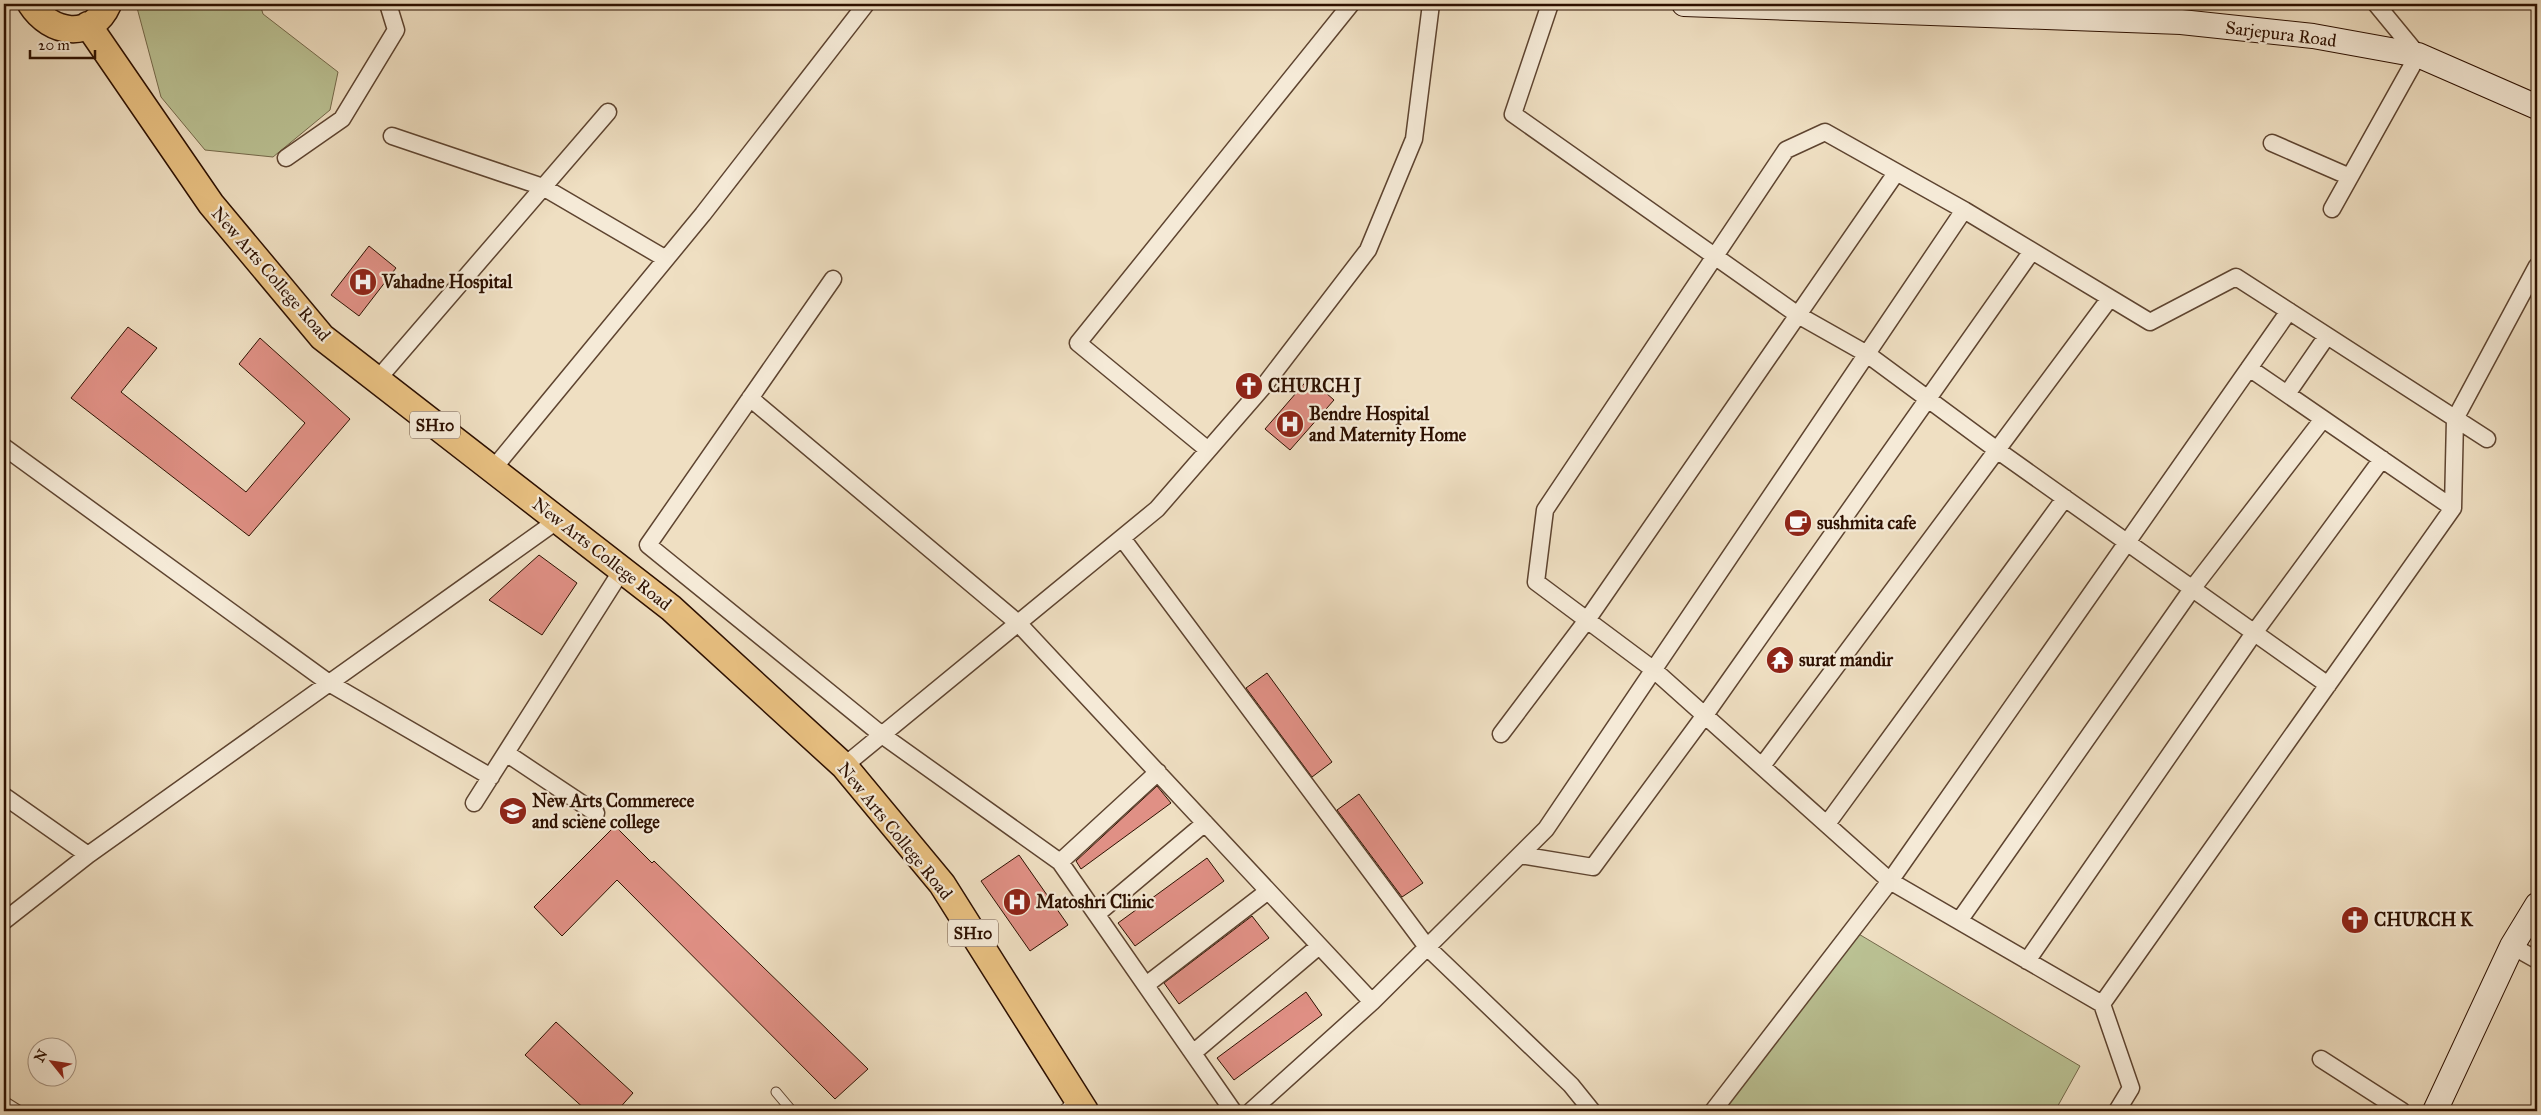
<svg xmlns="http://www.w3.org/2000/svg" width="2541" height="1115" viewBox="0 0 2541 1115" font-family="'IM FELL Great Primer',serif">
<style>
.green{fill:#bac193;stroke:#74684a}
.building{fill:#e09085;stroke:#2d1000}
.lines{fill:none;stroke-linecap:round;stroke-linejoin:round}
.lane-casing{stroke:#5e4430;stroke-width:11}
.street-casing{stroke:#5e4430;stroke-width:19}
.secondary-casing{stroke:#2d1000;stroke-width:26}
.primary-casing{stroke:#2d1000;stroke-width:29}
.lane{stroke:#f5ead7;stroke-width:9}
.street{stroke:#f5ead7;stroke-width:16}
.secondary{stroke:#f5ead7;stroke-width:24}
.primary{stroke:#e8c081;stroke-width:26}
.labels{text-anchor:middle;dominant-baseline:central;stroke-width:4.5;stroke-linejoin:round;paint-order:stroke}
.shield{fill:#f5ead7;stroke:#695140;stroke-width:1}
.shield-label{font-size:16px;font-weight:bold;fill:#2d1000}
.street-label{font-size:18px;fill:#2d1000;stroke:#f5ead7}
.poi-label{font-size:18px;font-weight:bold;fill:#2d1000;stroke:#f5ead7;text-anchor:start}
</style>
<rect width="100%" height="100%" fill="#efdfc2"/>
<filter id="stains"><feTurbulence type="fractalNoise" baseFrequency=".004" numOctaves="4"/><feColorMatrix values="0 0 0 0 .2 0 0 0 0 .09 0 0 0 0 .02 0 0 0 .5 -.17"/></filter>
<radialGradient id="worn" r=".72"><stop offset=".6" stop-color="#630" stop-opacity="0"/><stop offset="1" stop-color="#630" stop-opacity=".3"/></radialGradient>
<!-- green -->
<path class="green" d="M136 4H260L263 14 338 72 330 110 273 157 205 150 161 97Z
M1852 930 2080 1066 2055 1111H1713Z"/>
<!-- building -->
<path class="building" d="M369 246 396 268 359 316 331 295Z
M128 327 157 348 121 392 246 492 305 423 239 364 260 338 350 419 249 536 71 398Z
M1309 378 1334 400 1290 450 1265 429Z
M539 555 577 583 542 635 489 600Z
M1267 673 1332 762 1312 777 1246 688Z
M1157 786 1171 803 1081 869 1076 861Z
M1359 794 1423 883 1402 897 1337 810Z
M615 826 652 863 654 861 868 1069 835 1099 617 880 562 936 534 907Z
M1019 855 1068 925 1030 951 981 881Z
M1207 858 1224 881 1135 946 1118 923Z
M1252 916 1269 938 1179 1004 1164 983Z
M1306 992 1322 1015 1234 1080 1217 1058Z
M556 1022 633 1093 617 1111H587L525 1055Z"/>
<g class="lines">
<defs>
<path id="lane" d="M776 1092 792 1111
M4 1101 20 1111
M1062 1111 1075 1100"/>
<path id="street" d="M1550 4 1513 114 1798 315 1867 354 1997 450 2328 685
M392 136 543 187 666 259
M2272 143 2350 177
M286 158 342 119 396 30 388 4
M2332 209 2418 55 2376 4
M1964 210 2150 322 2236 277 2487 439
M833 279 648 545 882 735 1060 862 1233 1111
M2249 368 2453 508
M377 380 608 112
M2287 394 2327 336
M750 398 1018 623 1372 1002
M4 447 329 683 491 777
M1208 450 1078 343 1351 4
M493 469 703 214 866 4
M1122 538 1427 947 1571 1085 1592 1111
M1501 734 1587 620 1896 173
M506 753 596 813
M844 766 1157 509 1263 387 1368 250 1414 139 1431 4
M1762 766 2110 298
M4 796 88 855
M474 803 622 570
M1827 824 2065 498
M1520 855 1593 867 1705 715 2032 251
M1060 862 1158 772
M1097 914 1205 823
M4 921 88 855 558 520
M1959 921 2192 589 2323 419
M2512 946 2537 960
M2027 961 2254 633 2382 459
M1146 985 1268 891
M1193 1053 1319 946
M2321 1059 2402 1111
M1251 1111 1372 1002 1546 829 1964 210 1825 132 1786 150 1545 510 1536 582 1654 670 1890 881 2102 1004
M1713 1111 1890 881 2289 311
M2117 1111 2131 1088 2102 1004 2453 508 2455 419 2537 266"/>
<path id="secondary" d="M1684 4 2181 22 2313 36 2418 55 2537 107
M2435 1111 2512 946 2537 905"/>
<path id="primary" d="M31 4C50 34 92 41 108 4
M88 25 211 204 322 337 671 608 844 766 942 884 1085 1111"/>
</defs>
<!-- lane casing -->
<use href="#lane" class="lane-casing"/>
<!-- street casing -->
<use href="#street" class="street-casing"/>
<!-- secondary casing -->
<use href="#secondary" class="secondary-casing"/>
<!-- primary casing -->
<use href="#primary" class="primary-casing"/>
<!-- lane -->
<use href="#lane" class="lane"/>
<!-- street -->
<use href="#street" class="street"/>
<!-- secondary -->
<use href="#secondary" class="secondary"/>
<!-- primary -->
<use href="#primary" class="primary"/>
</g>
<!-- icons -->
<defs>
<symbol id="hospital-disc" viewBox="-11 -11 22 22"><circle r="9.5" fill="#8f2418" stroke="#f5ead7"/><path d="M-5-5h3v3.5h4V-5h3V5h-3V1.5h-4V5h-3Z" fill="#fff"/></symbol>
<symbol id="church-disc" viewBox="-11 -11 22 22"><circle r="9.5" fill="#8f2418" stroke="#f5ead7"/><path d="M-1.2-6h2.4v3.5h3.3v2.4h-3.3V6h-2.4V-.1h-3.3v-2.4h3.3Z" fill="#fff"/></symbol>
<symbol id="cafe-disc" viewBox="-11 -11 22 22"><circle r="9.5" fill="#8f2418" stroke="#f5ead7"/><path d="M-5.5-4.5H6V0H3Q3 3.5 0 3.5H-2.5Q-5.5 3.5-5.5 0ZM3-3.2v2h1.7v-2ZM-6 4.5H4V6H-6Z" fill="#fff"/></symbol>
<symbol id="temple-disc" viewBox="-11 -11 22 22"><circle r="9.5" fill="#8f2418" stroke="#f5ead7"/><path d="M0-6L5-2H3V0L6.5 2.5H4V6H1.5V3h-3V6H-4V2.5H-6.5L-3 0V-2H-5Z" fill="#fff"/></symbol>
<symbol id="university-disc" viewBox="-11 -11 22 22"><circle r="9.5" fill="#8f2418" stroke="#f5ead7"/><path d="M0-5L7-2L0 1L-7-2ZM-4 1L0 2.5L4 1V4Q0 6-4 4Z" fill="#fff"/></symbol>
</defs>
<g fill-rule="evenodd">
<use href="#hospital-disc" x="347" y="266" width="32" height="32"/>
<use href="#church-disc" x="1233" y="370" width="32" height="32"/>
<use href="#hospital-disc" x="1274" y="408" width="32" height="32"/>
<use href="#cafe-disc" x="1782" y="507" width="32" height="32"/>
<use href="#temple-disc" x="1764" y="644" width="32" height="32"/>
<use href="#university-disc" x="497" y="795" width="32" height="32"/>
<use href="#hospital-disc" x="1001" y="886" width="32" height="32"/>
<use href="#church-disc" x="2339" y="904" width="32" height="32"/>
</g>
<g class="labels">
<!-- shield labels -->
<g class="shield">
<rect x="410" y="411.5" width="50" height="27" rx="4"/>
<rect x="948" y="919.5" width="50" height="27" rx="4"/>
</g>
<g class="shield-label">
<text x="435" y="425">SH10</text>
<text x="973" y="933">SH10</text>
</g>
<!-- street labels -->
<g class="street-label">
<text transform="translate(2281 34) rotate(7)">Sarjepura Road</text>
<text transform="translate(271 274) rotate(49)">New Arts College Road</text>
<text transform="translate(602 554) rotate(38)">New Arts College Road</text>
<text transform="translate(895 831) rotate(51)">New Arts College Road</text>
</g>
<!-- poi labels -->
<g class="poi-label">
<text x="382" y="282">Vahadne Hospital</text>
<text x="1268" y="386">CHURCH J</text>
<text x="1309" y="414">Bendre Hospital<tspan x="1309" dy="21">and Maternity Home</tspan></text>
<text x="1817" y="523">sushmita cafe</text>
<text x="1799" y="660">surat mandir</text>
<text x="532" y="801">New Arts Commerece<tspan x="532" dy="21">and sciene college</tspan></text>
<text x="1036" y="902">Matoshri Clinic</text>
<text x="2374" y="920">CHURCH K</text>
</g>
</g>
<!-- margin -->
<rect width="2541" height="1115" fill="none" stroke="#efdfc2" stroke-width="20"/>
<rect x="5" y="5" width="2531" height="1105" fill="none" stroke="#2d1000" stroke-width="2.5"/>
<rect x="10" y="10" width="2521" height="1095" fill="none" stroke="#2d1000"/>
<!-- north arrow -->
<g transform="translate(52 1062) rotate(300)"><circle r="24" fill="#f5ead7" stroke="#a59381"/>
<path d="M0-4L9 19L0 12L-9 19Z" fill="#8f2418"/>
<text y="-8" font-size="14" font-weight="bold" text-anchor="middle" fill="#2d1000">N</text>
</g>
<!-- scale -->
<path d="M30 50v8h65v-8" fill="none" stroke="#2d1000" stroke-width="2.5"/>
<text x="38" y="50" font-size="15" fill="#2d1000" stroke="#f5ead7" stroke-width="4" paint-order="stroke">20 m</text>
<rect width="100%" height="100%" filter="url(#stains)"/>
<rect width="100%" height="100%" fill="url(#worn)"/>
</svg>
